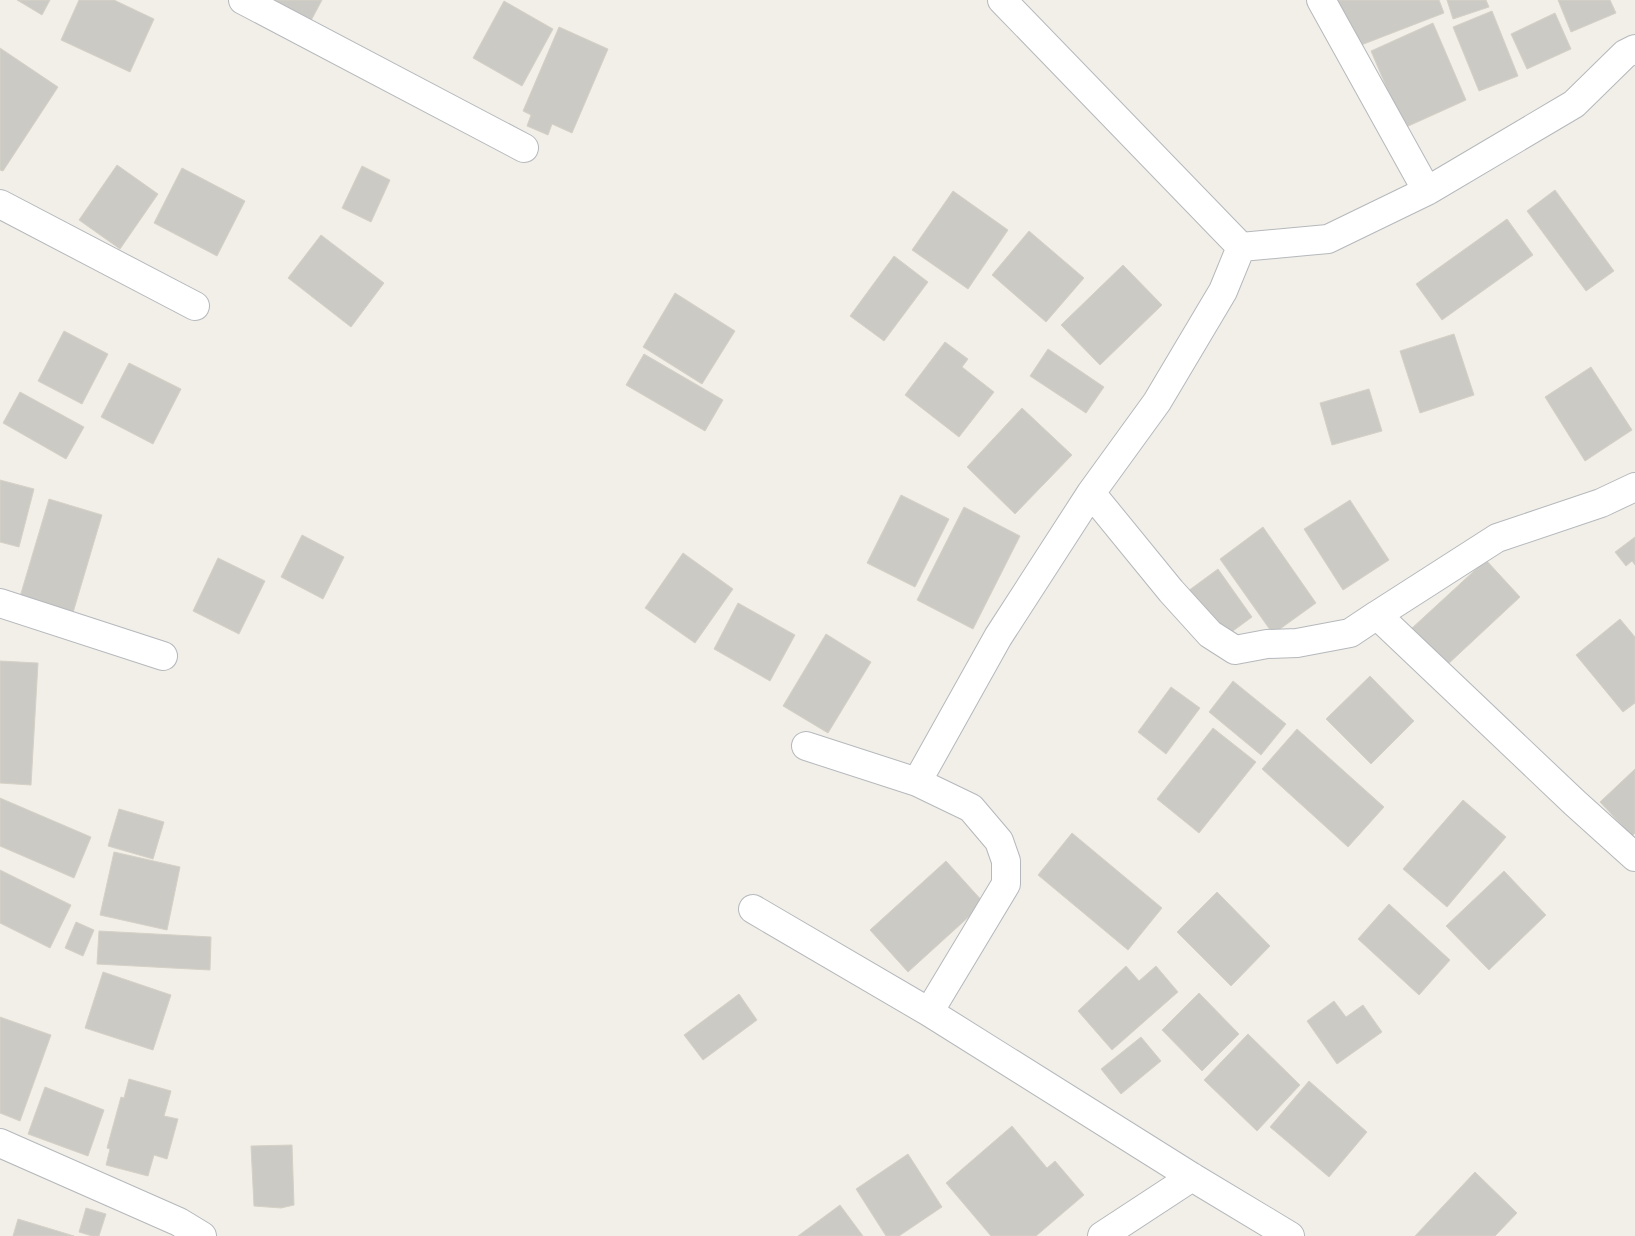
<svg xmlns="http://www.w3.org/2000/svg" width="1635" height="1236" viewBox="0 0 1635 1236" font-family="Commissioner,sans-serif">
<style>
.building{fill:#cccac5;stroke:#d6d1c6}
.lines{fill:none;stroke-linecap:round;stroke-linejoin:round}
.street-casing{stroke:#b5b8bc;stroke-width:30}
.street{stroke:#fff;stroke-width:28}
</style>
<rect width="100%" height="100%" fill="#f1efe8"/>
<!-- building -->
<path class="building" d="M17 0H50L42 15Z
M79 0H114L154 19 130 72 61 40Z
M252 0H322L306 30Z
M1337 0H1439L1444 13 1356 47Z
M1447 0H1486L1489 7 1453 19Z
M1558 0H1610L1616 13 1571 32Z
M504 1 553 29 522 86 473 58Z
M1492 11 1518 76 1479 91 1453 27Z
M1555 13 1571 49 1527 69 1511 34Z
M1433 23 1466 100 1404 128 1371 51Z
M559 27 608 49 572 133 552 124 548 135 527 126 531 115 523 111Z
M0 48 58 87 3 171 0 170Z
M117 165 158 194 120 249 79 220Z
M362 166 390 180 371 222 342 208Z
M182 168 245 201 217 256 154 223Z
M1555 190 1614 271 1586 291 1527 211Z
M953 191 1008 230 968 289 912 250Z
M1507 219 1533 255 1442 320 1416 284Z
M1029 231 1084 278 1046 322 992 275Z
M321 235 384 283 351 327 288 278Z
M894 256 928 282 884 341 850 316Z
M1123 265 1162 305 1100 365 1061 325Z
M675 293 735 331 702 384 643 347Z
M64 331 108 354 82 404 38 381Z
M1454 334 1474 395 1420 413 1400 351Z
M945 342 968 359 962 367 994 392 959 437 905 395Z
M1048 349 1104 387 1086 413 1030 376Z
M644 354 723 400 705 431 626 385Z
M129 363 181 389 153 444 101 417Z
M1591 367 1632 430 1585 461 1545 397Z
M1369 389 1382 431 1332 445 1320 403Z
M20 392 84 427 66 459 3 423Z
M1022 408 1072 455 1015 514 967 467Z
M0 480 34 489 19 547 0 542Z
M901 495 949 519 915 587 867 563Z
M49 499 102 515 72 616 19 600Z
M1350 500 1389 560 1343 590 1304 529Z
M964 507 1020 536 973 629 917 600Z
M1263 527 1316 603 1273 634 1220 559Z
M302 535 344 557 323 599 281 577Z
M1635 537V565L1632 561 1626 566 1615 552Z
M683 553 733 589 695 643 645 608Z
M218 558 265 581 239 634 193 611Z
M1486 560 1520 597 1446 666 1411 629Z
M1218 569 1252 617 1222 639 1188 591Z
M738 603 795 635 770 681 714 649Z
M1620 619 1635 637V703L1623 712 1576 655Z
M826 634 871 662 828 733 783 706Z
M0 661 38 663 31 785 0 783Z
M1370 676 1414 721 1371 764 1326 719Z
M1233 681 1286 724 1261 755 1209 712Z
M1171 687 1200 708 1166 754 1138 732Z
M1213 728 1256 762 1199 833 1157 799Z
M1297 729 1384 807 1348 847 1262 769Z
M1635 769V833L1632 836 1600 802Z
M0 798 91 837 74 878 0 846Z
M1463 800 1506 837 1447 907 1403 869Z
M119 809 164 822 153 859 108 846Z
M1072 833 1162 908 1128 950 1038 875Z
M114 852 180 867 167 930 100 915Z
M946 861 984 903 908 972 870 930Z
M0 870 71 905 50 948 0 923Z
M1504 871 1546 915 1489 970 1446 926Z
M1217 892 1270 946 1231 986 1177 932Z
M1389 904 1450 960 1419 995 1358 939Z
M76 922 94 930 83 956 65 948Z
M99 931 211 937 210 970 97 964Z
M1126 966 1139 981 1156 966 1178 992 1112 1050 1078 1011Z
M103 972 171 995 153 1050 85 1028Z
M1199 993 1239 1034 1202 1071 1162 1030Z
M739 994 757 1020 703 1060 684 1035Z
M1334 1001 1346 1017 1363 1005 1382 1032 1337 1064 1307 1021Z
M0 1017 51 1035 20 1121 0 1113Z
M1248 1034 1300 1085 1257 1131 1204 1080Z
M1141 1037 1161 1061 1121 1094 1101 1069Z
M129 1079 171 1091 164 1116 178 1119 167 1159 154 1155 148 1176 106 1165 110 1149 107 1148 121 1097 124 1098Z
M1309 1081 1367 1132 1329 1177 1270 1127Z
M45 1087 104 1110 88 1156 28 1134Z
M1012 1126 1047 1168 1055 1161 1084 1195 1036 1236H991L946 1183Z
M292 1145 294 1205 281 1208 254 1206 251 1146Z
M908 1154 942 1207 899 1236H886L856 1189Z
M1475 1172 1517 1213 1495 1236H1415Z
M840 1205 863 1236H798Z
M86 1208 106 1214 99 1236H92L79 1232Z
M18 1219 74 1236H13Z"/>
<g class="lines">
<defs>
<path id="street" d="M243 0 524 148
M1002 0 1241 247 1328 239 1427 191 1574 104 1625 54 1635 49
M1321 0 1427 191
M0 204 195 306
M1091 493 1171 591 1210 634 1235 650 1267 644 1297 643 1350 633 1377 615 1575 803 1635 857
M0 603 163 656
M1377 615 1497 538 1601 503 1635 487
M806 746 917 782 971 808 999 841 1006 861V884L929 1012
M917 782 998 637 1091 493 1157 402 1223 291 1241 247
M753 909 929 1012 1192 1177 1290 1236
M0 1143 179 1222 202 1236
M1102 1236 1192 1177"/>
</defs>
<!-- street casing -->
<use href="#street" class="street-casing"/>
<!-- street -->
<use href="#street" class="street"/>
</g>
</svg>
